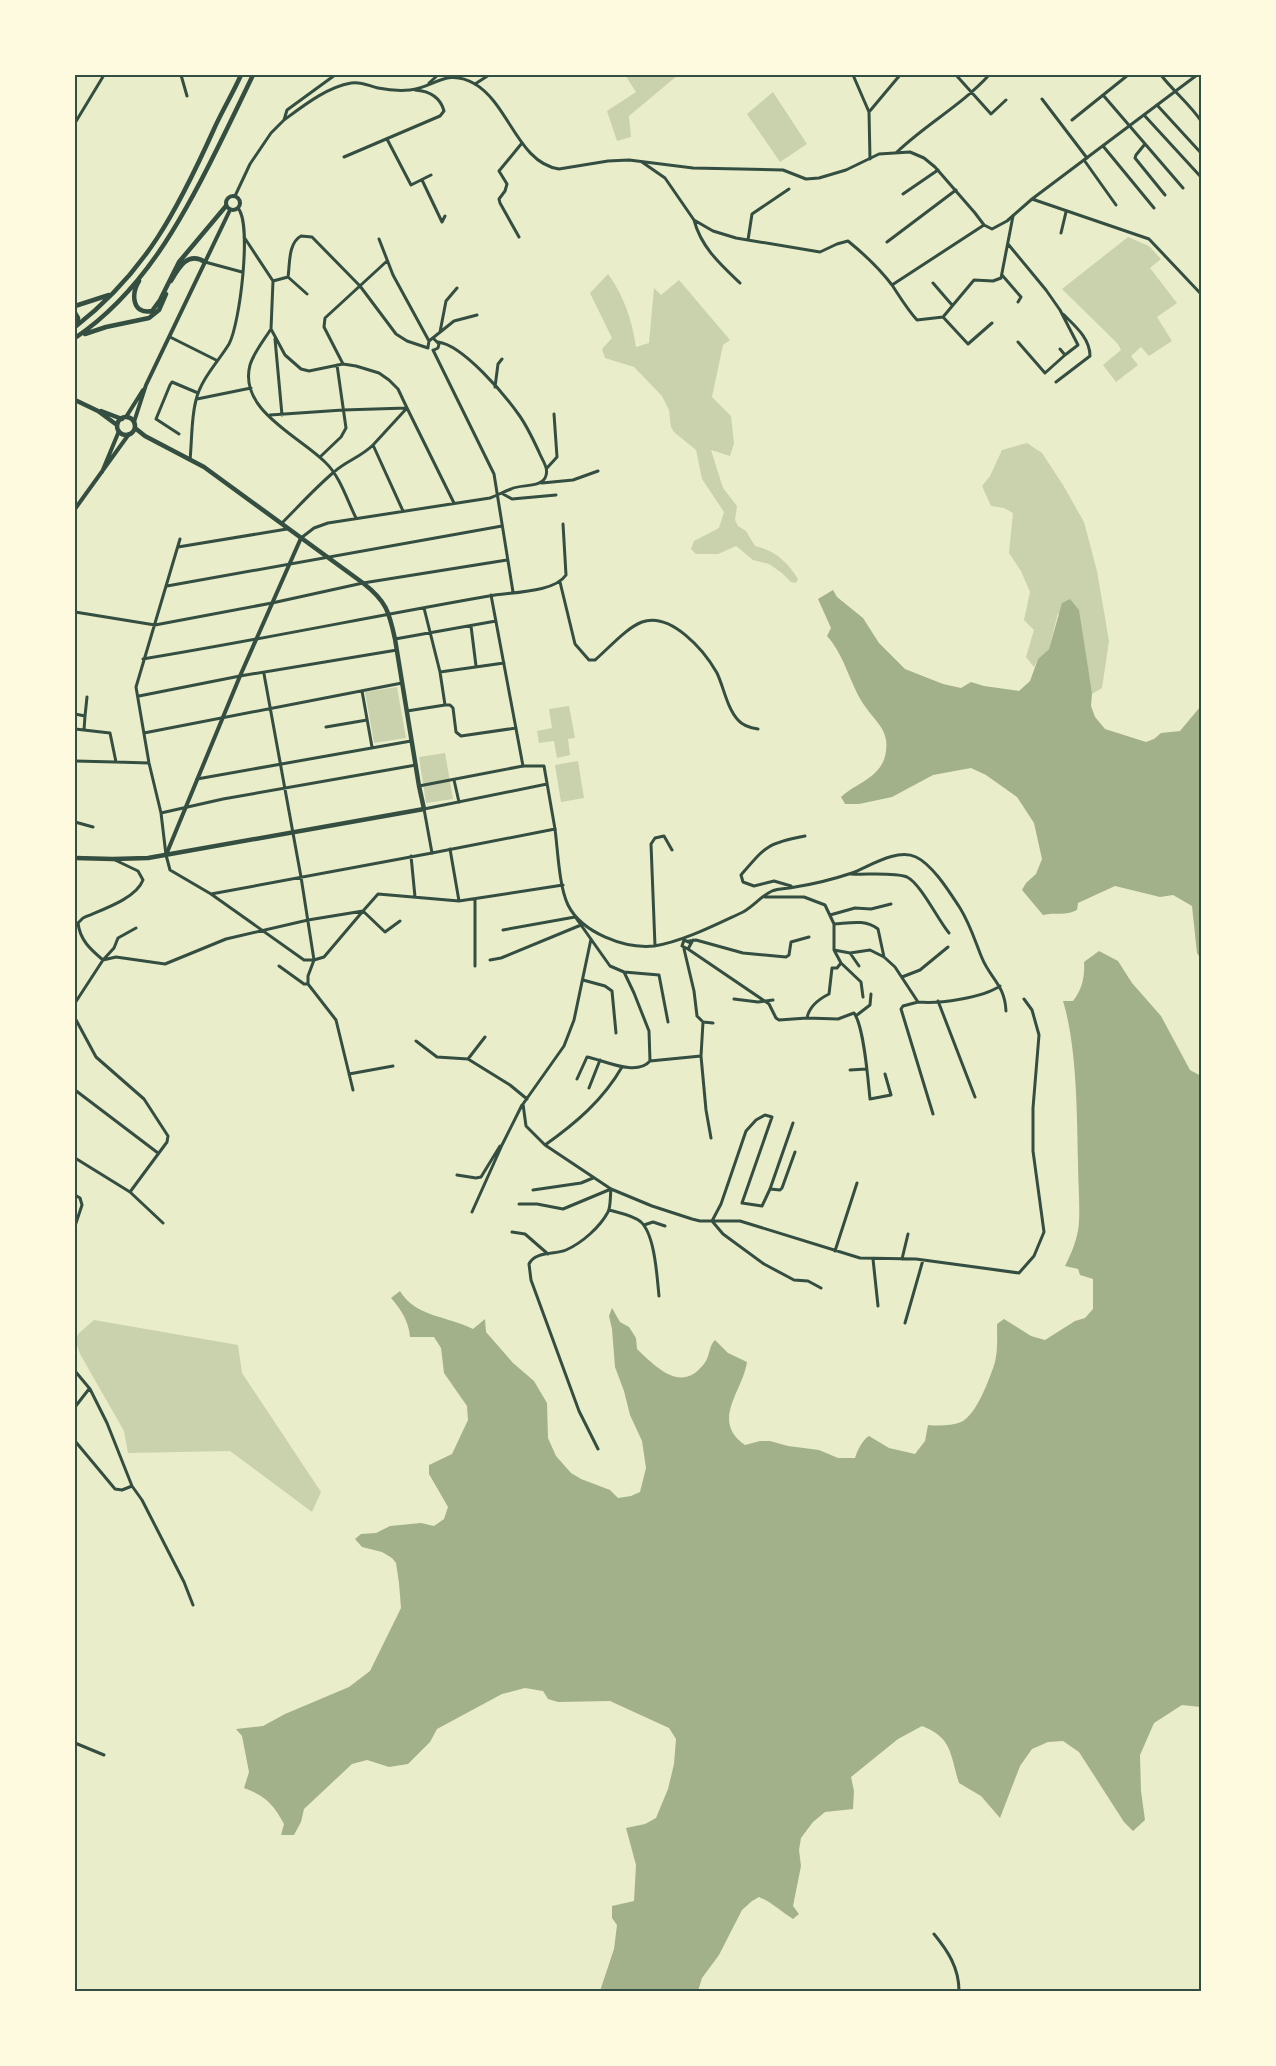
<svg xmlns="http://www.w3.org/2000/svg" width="1276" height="2066" viewBox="0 0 1276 2066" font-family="'Source Sans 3',sans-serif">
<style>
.green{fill:#cad2ad}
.water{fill:#a3b18a}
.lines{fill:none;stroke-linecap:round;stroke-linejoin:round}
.minor{stroke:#344e41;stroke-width:3}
.tertiary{stroke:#344e41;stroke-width:3}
.secondary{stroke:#344e41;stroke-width:4}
.primary{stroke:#344e41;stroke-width:4.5}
.trunk{stroke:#344e41;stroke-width:4.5}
.neatline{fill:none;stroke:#344e41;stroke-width:2}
</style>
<rect width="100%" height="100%" fill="#e9edc9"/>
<!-- green -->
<path class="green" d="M625 75H678L629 116 631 137 617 141 607 111 636 92Z
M773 92 807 144 780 162 747 114Z
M1128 237 1149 246 1161 259 1150 268 1177 303 1157 317 1172 341 1149 356 1141 347 1131 356 1138 365 1116 382 1103 365 1121 350 1118 344 1062 289Z
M608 274C624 296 632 320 636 347L649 343 654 288 661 295 679 280 730 340 723 345 712 397 731 416 734 443 730 456 711 450 723 488 737 506 735 520 738 526 746 531 755 546C776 551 787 562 798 579L796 583 791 582 782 573 769 564 753 560 736 546 718 554H696L691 549 694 541 719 528 724 512 702 479 696 450 674 432 671 427 669 410 662 396 634 367 605 358 602 349 612 338 590 293Z
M1027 443 1042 453 1063 485 1084 522 1097 571 1109 641 1102 688 1092 694 1084 644 1058 613 1049 649 1038 659 1034 667 1026 657 1034 630 1024 620 1030 592 1021 571 1009 553 1013 513 1004 508 991 506 982 486 990 476 1002 450Z
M397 687 406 738 374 743 365 692Z
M569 706 575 738 568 739 570 755 557 758 554 741 539 743 537 731 552 728 549 709Z
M445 753 453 799 426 803 419 757Z
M578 761 584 798 561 802 555 765Z
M94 1320 238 1345 242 1373 321 1492 312 1512 230 1451 128 1453 124 1431 80 1354 75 1339 79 1333Z"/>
<!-- water -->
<path class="water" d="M833 590 837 597 863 618 879 643 905 669 943 684 961 688 971 682 984 686 1019 691 1030 681 1038 659 1049 649 1062 603 1070 599 1079 610 1092 693 1091 706 1095 717 1105 729 1146 742 1154 739 1161 733 1180 731 1200 707 1201 702V959L1197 953 1192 906 1173 895 1160 897 1115 886 1078 903 1077 910C1066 916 1055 912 1043 915L1022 890 1026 883 1036 874 1042 859 1034 823 1017 797 986 775 971 768 933 775 892 797 859 804H845L841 797C855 784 874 780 883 762 886 756 887 747 886 740 884 727 874 719 867 709 850 687 846 657 827 636L831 628 818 599Z
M1099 951 1118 961 1132 983 1161 1016 1190 1070 1201 1076V1707L1182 1705 1154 1723 1140 1755 1141 1791 1145 1820 1133 1831 1124 1822 1079 1752 1063 1741 1048 1742 1032 1749 1020 1766 1000 1818 981 1796 959 1783C950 1755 953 1738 922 1726L898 1739 851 1777 854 1791 853 1809 825 1812 813 1822 801 1838 799 1850 801 1866 793 1906 799 1914 793 1919C781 1912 773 1903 759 1897L752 1901 742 1910 719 1955 702 1978 698 1991H600L614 1949 617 1925 612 1918V1906L634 1901 636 1865 626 1828 645 1824 656 1818 668 1789 674 1764 676 1739 669 1728 610 1701 558 1702 548 1699 543 1691 525 1688 502 1694 437 1729 430 1742 408 1764 389 1767 367 1760 352 1764 304 1809 301 1822 294 1835H281L284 1824C274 1805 266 1796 244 1788L249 1772 242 1736 236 1729 263 1726 285 1714 349 1687 370 1671 401 1608 399 1583 396 1563 392 1558 382 1552 362 1547 355 1539 361 1534 376 1533 390 1526 421 1523 434 1526 444 1519 448 1507 429 1474V1465L452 1454 468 1420 467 1406 444 1373 441 1348 434 1337H410C409 1322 401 1309 391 1298L400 1291C415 1317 448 1316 473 1329L485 1319 486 1332 513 1363 534 1381 547 1403 548 1438 556 1456 571 1473 581 1479 610 1490 618 1498 631 1496 640 1492 646 1468 642 1441 630 1415 624 1391 615 1367 612 1329 609 1316 612 1308 620 1322 629 1327 636 1338 637 1349C658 1369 683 1395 706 1361 710 1354 709 1346 715 1340L728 1353 747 1362C743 1391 710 1421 745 1445L760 1441H770L788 1446 819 1450 838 1458H855C857 1451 863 1439 869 1436L889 1448 915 1454 925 1441 928 1425C938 1426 951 1426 961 1422 976 1416 990 1378 995 1362 998 1350 997 1336 997 1324L1004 1319 1031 1336 1045 1340 1075 1321 1085 1318 1093 1309V1279L1080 1275 1078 1269 1065 1266C1072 1252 1078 1238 1079 1222 1080 1203 1078 1182 1078 1162 1077 1114 1077 1047 1063 1001H1073C1082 990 1085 977 1084 962Z"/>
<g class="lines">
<!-- minor -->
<path class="minor" d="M181 75 187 96
M853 75 869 112 870 159
M956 75 991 114 1006 100
M1161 75C1173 91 1190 104 1201 121
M429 83 438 75
M475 84 489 75
M1103 95 1183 188
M1042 99 1087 158
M1157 105 1201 153
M869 112 900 75
M1144 115 1200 176
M1072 120 1128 75
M75 123 104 75
M387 139 411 185 431 175
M1145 144 1136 155 1135 158 1165 195
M1103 146 1154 208
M897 152C926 124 962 105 989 75
M344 157 440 116 444 111C440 96 429 91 415 90
M1084 160 1116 205
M642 162 665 178 694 220 713 231 736 238 820 252 837 244 848 241C864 254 879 268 892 285 900 297 907 309 917 320L943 317 974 280 993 281 1001 278 1013 216
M422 180 442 222 445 216
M903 194 938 170
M694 220C701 247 720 264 740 283
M1061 233 1066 212
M244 237 273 281 271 329 285 355 301 369 309 371 343 364 356 366 379 373 389 380 398 389 407 408 454 503
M519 237 500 203 499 199 505 191 507 184 499 171 522 143
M379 239 393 275 429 341
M748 240 752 214 789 189
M887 242 956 190
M1008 244 1046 290 1060 310 1078 345 1065 355 1060 349
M205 262 242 272
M1002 275 1021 297 1018 302
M288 277 307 294
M273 281 288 277C290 264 288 243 301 236L312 237 360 286 396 334 407 341 428 348
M933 283 952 305
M892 285 984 225
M943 317 968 344 992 323
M271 329C264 340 254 352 250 365 238 410 299 436 325 462 340 476 347 500 356 518
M440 332 446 301 457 288
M170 337 216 360
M275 339 282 415
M434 339 439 344 438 348 434 350
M1018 342 1045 373 1065 355
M428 347 429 341 454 321 477 315
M433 350 494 474 513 592
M343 364 324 327 325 318 387 261
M1056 382 1090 356C1090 338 1075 326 1063 314
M495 387 498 364 502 359
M197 399 251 388
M270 415 343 410 407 408
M179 434 156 419 170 385 172 382 198 393
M320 457 341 437 346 428 337 365
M190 460C192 441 191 419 196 400 201 379 218 362 229 344 240 324 252 224 238 208
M547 468 557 457 554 414
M542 483 573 480 598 471
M503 494 512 499 556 495
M403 511 373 445 407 408
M282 523C299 506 315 488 334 472 346 461 361 457 373 445
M301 538 314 528 328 523 490 498C498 495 503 492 511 489 521 484 539 488 545 478 550 469 542 460 539 452 533 439 527 426 519 415 505 395 463 345 438 342
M180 539 136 687 149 763 161 813 166 855 170 870 211 894 304 960H314L324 957 363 911 385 932 400 921
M178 547 287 529
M560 582 575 644 589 660H595C608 649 626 628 642 622 671 612 704 650 717 673 724 688 727 708 738 720 743 726 751 728 758 729
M167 586 502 526
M491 595 523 766
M424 608 440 672
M75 612 155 625 272 603 363 583 507 560
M471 626 476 666
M395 639 496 621
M143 659C259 640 374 616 489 596 510 592 554 593 566 575L563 524
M264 674 301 877 314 960 308 976V984L336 1020 353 1090
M362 691 372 747
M139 696 240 676 397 650
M445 705H450L453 708 456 732 461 736 516 728
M407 711 445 705 440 672 504 663
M75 714 85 716 84 730
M85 716 87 697
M326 727 367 720
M75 729 110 733 116 762 149 763
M144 733 402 683
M75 761 115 762
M197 779 411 741
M454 780 459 802
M161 813 223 799 416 765
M75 822 93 827
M555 829C558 852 559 886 568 905 582 933 625 949 654 946 682 942 717 924 743 912 754 906 761 896 772 891 779 888 787 889 795 887 814 884 834 879 852 873 870 866 897 848 916 857 933 865 950 893 960 908 970 924 975 941 982 958 990 978 1005 985 1006 1011
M450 849 459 901
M411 856 415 897
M115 860 138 871 143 880C136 899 101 910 83 918L78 923C80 940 90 949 103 960L114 948 118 938 136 928
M851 874C866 875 893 872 907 877 921 884 938 920 949 933
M791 886 774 881 754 886 743 882 741 875C765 847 767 843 805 836
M211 894 432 853
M765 897H804L825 905 834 924V950L841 963 837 968H832L829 994C819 999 809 1007 807 1018L838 1019 854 1013C864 1026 868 1080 870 1099L891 1095 885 1074
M475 900V966
M830 915 855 908 871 909 891 904
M576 918 610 966 624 972 659 975 668 1022
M834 924C850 923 865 919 878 929L884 957
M503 930 575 917
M591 939 574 1020 564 1046 523 1104 526 1126 545 1145 611 1189 652 1206 692 1219 700 1221H740L860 1258 916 1259 1019 1273 1034 1256 1044 1232 1033 1151V1108L1039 1035 1032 1010 1024 999
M689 941 696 940 743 953 786 957 789 955 791 942 809 937
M691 943 684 940 682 946 688 949 693 940
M655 946 651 844 655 838 664 836 672 850
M684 949 694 991 697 1016 703 1022 713 1023
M688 949 769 1004 776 1018 779 1020 807 1018
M834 950 850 953 870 950 884 957 895 967 918 1002C939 1004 982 998 1000 986
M850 953 859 966
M490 960 501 958 581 925
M841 963 861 982 863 997
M279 966 304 984H308
M902 977 920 970 948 947
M583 980 605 986 612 991 616 1033
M734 999 758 1002 773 1000
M938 1001 975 1097
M918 1002 903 1006 901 1009 933 1114
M75 1003 103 960 116 957 165 964 226 939 308 920 363 911 378 894 459 901 563 885
M857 1015 870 1005 871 994
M75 1018 96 1057 144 1099 168 1136 167 1142 130 1192
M703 1022 701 1056 706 1110 711 1138
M416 1041 437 1057 468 1059 510 1085 527 1099
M468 1059 485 1037
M650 1061 701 1056
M850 1070 866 1069
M349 1074 393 1066
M577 1079 587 1057C604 1060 636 1077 650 1061L649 1031 634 993 624 972
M589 1088 600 1060
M75 1090 158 1153
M793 1123 770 1189 762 1206 742 1203 772 1117 765 1115 756 1120 746 1131 721 1204 712 1221 723 1234 764 1264 794 1280 808 1281 821 1288
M545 1145C576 1123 603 1100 622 1067
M75 1158 130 1192 163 1223
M457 1175 476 1178 481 1177 500 1146
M770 1189 780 1190 782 1188 795 1152
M533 1190 581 1183 593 1178
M75 1195 80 1198 82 1205 75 1226
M519 1204H537L563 1209 611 1189C610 1196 611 1206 608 1212 600 1227 582 1243 566 1250 554 1255 535 1251 529 1264L531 1280 579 1411 598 1449
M609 1210C619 1213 633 1215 641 1222 655 1235 657 1277 659 1296
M472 1212 502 1145 522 1105
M644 1225 653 1222 665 1226
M512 1232 525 1234 548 1254
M835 1251 857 1183
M873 1259 878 1306
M902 1259 908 1234
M905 1323 923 1260
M75 1371 90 1389 107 1423 132 1486 142 1500 184 1582 193 1605
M75 1407 89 1389
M75 1441 115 1489 122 1490 132 1486
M75 1743 104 1755
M934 1934C948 1951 959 1968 959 1991"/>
<!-- tertiary -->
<path class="tertiary" d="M284 120C303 106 327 87 351 83 361 81 369 86 378 88 388 90 399 91 410 90 434 88 446 67 475 84 509 104 518 163 559 169L608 161 629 160 693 168 783 170 806 179 819 178 846 170 879 154 910 152 924 158 935 167 975 213 984 225 992 229 1007 221 1032 199 1197 75
M235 196 250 164 271 133 284 120 287 110 335 75
M1032 199 1149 239 1201 294
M419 786 523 766H544L555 829 432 853 424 809 547 784"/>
<!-- secondary -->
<path class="secondary" d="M226 203a7 7 0 1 1 14 0a7 7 0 1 1-14 0Z
M126 417 143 390
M134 422 146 385 230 210
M102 472 119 431
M75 509 129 434
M166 855 240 676 301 538"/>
<!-- primary -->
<path class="primary" d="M75 400 98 411 117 425
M101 411 122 419
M117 426a9 9 0 1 1 18 0a9 9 0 1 1-18 0Z
M75 858 113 859 148 858 424 809 419 786 395 639C389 611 386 601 363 583L204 467 145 436 135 428"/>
<!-- trunk -->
<path class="trunk" d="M139 281C131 294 132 315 152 311L160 300 179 262 226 206
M171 281C179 267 188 251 205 262
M75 306 109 295
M75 313 78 318 77 325
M75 327C146 272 178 209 214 129 222 111 233 93 241 75
M85 334 106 327 149 318 159 310 166 294
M75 338C142 293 182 220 217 149 229 125 241 100 253 75"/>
</g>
<!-- border -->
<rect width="1276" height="2066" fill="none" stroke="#fefae0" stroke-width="153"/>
<rect x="76" y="76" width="1124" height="1914" class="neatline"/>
</svg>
